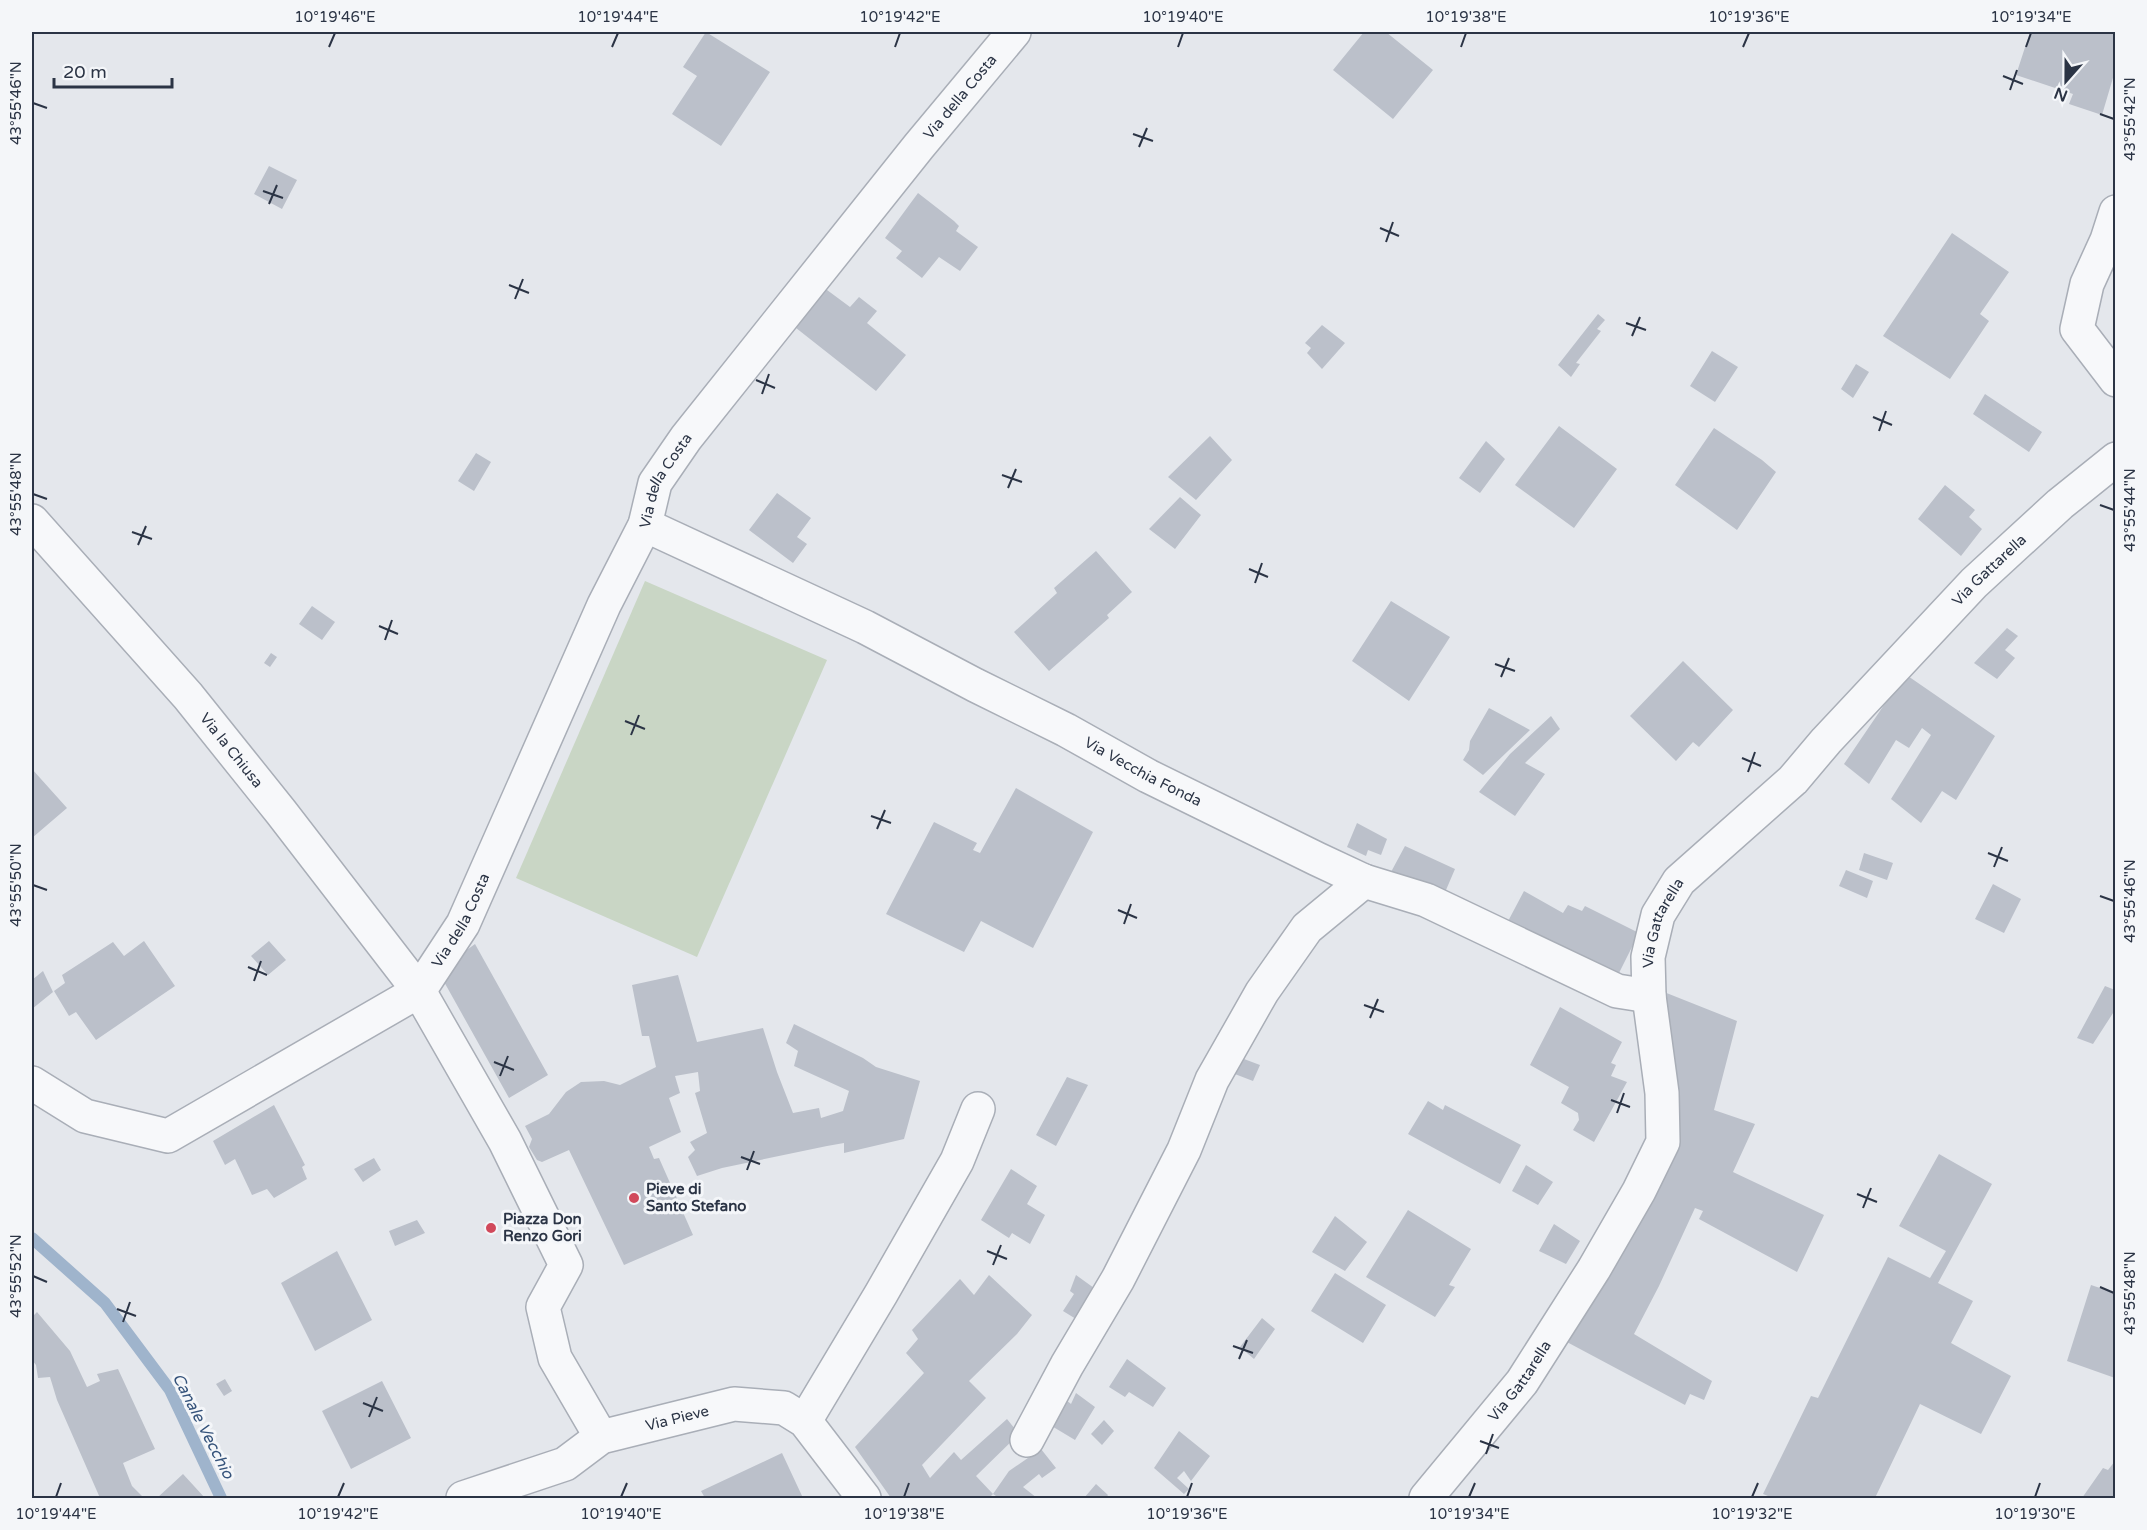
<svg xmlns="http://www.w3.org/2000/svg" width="2147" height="1530" viewBox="0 0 2147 1530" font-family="'Varela Round',sans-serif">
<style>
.green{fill:#c9d6c5}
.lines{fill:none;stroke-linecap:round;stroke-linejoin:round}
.stream{stroke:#9fb4cc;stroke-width:12}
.building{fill:#bbc0ca}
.minor-casing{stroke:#a9aeb7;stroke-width:36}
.minor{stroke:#f7f8fa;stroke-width:33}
.ticks{fill:none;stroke:#2b3445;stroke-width:2}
.poi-dot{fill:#d1495b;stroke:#f4f6f9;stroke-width:2}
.labels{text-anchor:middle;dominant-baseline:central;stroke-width:6;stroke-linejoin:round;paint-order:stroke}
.street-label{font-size:15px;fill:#2b3445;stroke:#f4f6f9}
.poi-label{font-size:15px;font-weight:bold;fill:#2b3445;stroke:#f4f6f9;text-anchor:start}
.water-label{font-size:16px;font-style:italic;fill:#34527a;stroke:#f4f6f9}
.neatline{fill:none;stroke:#2b3445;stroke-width:2}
.ticks-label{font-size:15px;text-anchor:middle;fill:#2b3445}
</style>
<rect width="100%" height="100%" fill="#e4e7ec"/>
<!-- green -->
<path class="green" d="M645 581 827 660 697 957 516 878Z"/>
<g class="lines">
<!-- stream -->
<path class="stream" d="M32 1238 105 1303 170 1390 221 1498"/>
</g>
<!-- building -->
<path class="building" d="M706 32 770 72 721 146 672 114 697 76 683 67Z
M1364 32H1386L1433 70 1393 119 1333 70Z
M2030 32H2115V71L2102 115 2069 104 2073 94 2016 75Z
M269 166 297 180 282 209 254 194Z
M918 193 954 221 959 226 956 231 978 247 960 271 939 257 922 278 896 258 902 251 885 238Z
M1952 233 2009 272 1980 314 1989 321 1950 379 1883 336Z
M823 287 850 307 859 297 877 311 867 323 906 355 876 391 791 324Z
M1598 314 1605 320 1597 329 1601 331 1576 363 1580 364 1571 377 1558 365Z
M1322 325 1345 343 1322 369 1307 353 1311 348 1305 343Z
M1712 351 1738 367 1715 402 1690 386Z
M1856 364 1869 372 1853 398 1841 389Z
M1985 394 2042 432 2029 452 1973 414Z
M1559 426 1617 469 1574 528 1515 485Z
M1714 428 1762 460 1776 472 1737 530 1675 485Z
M1210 436 1232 460 1196 500 1168 477Z
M1486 441 1505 459 1480 493 1459 478Z
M476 453 491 462 474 491 458 481Z
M1945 485 1975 510 1969 517 1982 529 1961 556 1918 519Z
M777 493 811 518 797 537 807 544 793 563 749 530Z
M1180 497 1201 515 1175 549 1149 529Z
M1096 551 1132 592 1107 615 1109 618 1049 671 1014 632 1057 593 1054 588Z
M1391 601 1450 637 1409 701 1352 661Z
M312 606 335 622 322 640 299 624Z
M2007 628 2018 636 2005 650 2015 658 1997 679 1974 663Z
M271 653 277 657 270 667 264 663Z
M1683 661 1733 710 1699 747 1693 742 1676 761 1630 716Z
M1905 674 1995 736 1956 800 1942 791 1921 823 1891 799 1931 735 1922 728 1909 748 1896 740 1869 784 1844 764Z
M1489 708 1530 730 1483 775 1463 760 1469 750 1470 741Z
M1551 716 1560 729 1525 763 1545 774 1515 816 1479 792 1510 754Z
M32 769 67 808 32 838Z
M1016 788 1093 832 1033 948 981 921 964 952 886 914 934 822 977 843 973 850 980 853Z
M1357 823 1387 839 1381 855 1368 850 1366 856 1347 847Z
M1405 846 1455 869 1443 897 1391 872Z
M1864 853 1893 863 1887 880 1859 870Z
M1846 870 1873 881 1867 898 1839 886Z
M1993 884 2021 899 2004 933 1975 919Z
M1524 891 1563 913 1568 905 1582 911 1585 906 1639 933 1615 981 1506 925Z
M144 941 175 986 96 1040 76 1012 69 1016 54 991 65 983 62 975 113 942 124 956Z
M269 941 286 960 268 975 251 956Z
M475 944 548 1075 509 1098 438 971Z
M43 971 53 992 32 1009V980Z
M678 975 697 1042 763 1028 777 1072 793 1113 819 1108 821 1118 843 1111 849 1091 794 1066 798 1051 786 1043 794 1024 863 1058 876 1067 920 1081 904 1139 844 1153V1143L827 1146 722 1168 697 1176 688 1157 695 1150 690 1142 707 1133 695 1093 700 1091 698 1072 675 1076 680 1093 669 1098 681 1132 649 1147 654 1159 659 1158 693 1235 624 1265 569 1150 542 1162 537 1160 529 1147 532 1139 525 1126 549 1114 566 1092 581 1082 604 1081 620 1085 656 1067 649 1036H642L632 985Z
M2105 986 2115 990V1010L2093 1044 2077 1038Z
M1664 992 1737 1021 1714 1110 1755 1124 1733 1172 1824 1215 1797 1272 1699 1219 1703 1211 1695 1208 1659 1286 1634 1334 1712 1381 1704 1400 1690 1394 1685 1405 1565 1341 1650 1184Z
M1560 1007 1622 1042 1611 1063 1616 1065 1611 1076 1627 1082 1594 1142 1573 1130 1579 1120 1578 1113 1561 1103 1569 1087 1530 1065Z
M1236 1056 1260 1065 1253 1081 1227 1071Z
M1067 1077 1088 1085 1056 1146 1036 1135Z
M1428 1101 1443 1110 1445 1105 1521 1145 1500 1184 1408 1134Z
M274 1105 305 1165 302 1167 307 1179 274 1198 267 1189 252 1195 235 1159 225 1165 213 1141Z
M1939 1154 1992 1184 1938 1283 1973 1301 1951 1343 2011 1376 1981 1434 1920 1404 1875 1498H1773L1763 1494 1811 1396 1818 1398 1888 1257 1930 1278 1946 1251 1899 1226Z
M374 1158 381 1170 363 1182 354 1169Z
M1526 1165 1553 1182 1538 1205 1512 1191Z
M1011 1169 1037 1186 1027 1204 1045 1215 1030 1244 1012 1233 1009 1238 981 1220Z
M1408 1210 1471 1249 1449 1285 1455 1287 1435 1317 1366 1277Z
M1335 1216 1367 1242 1345 1271 1312 1252Z
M417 1220 425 1233 395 1246 389 1231Z
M1554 1224 1580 1241 1566 1264 1539 1251Z
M337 1251 372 1320 315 1351 281 1283Z
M1335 1273 1386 1305 1363 1343 1311 1311Z
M989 1275 1032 1315 1017 1334 969 1381 986 1398 922 1465 930 1478 954 1452 961 1460 1007 1419 1019 1434 976 1476 993 1494 989 1498H891L855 1447 924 1373 906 1353 918 1339 912 1330 960 1279 974 1295Z
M1076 1275 1094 1288 1076 1319 1063 1311 1074 1294 1070 1291Z
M2091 1285 2115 1293V1378L2067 1361Z
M37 1312 70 1351 87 1387 100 1381 97 1374 118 1369 155 1449 123 1463 132 1486 144 1498H100L57 1400 50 1377 38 1378 36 1365 32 1360V1317Z
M1262 1318 1275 1329 1254 1359 1240 1347Z
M1127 1359 1166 1388 1153 1407 1129 1392 1125 1397 1109 1387Z
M225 1379 232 1391 224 1396 216 1384Z
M382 1381 411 1438 351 1469 322 1411Z
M1076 1393 1095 1407 1075 1440 1045 1422 1061 1396 1071 1404Z
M1104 1420 1114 1431 1102 1445 1091 1434Z
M1179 1431 1210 1456 1191 1481 1184 1471 1177 1478 1189 1489 1184 1494 1154 1468Z
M1041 1449 1056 1468 1042 1478 1039 1474 1023 1487 1037 1498H999L993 1494 1009 1471Z
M782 1453 803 1498H705L701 1491Z
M2115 1461V1498H2082L2103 1468 2108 1470Z
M183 1474 205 1498H157Z
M1096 1484 1108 1495 1106 1498H1084Z"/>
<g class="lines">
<defs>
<g id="minor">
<path d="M2116 212 2107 240 2087 284 2077 329 2116 380"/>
<path id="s1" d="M32 521 188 696 281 812 419 991 505 1141 566 1265 543 1307 555 1358 601 1437"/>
<path id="s2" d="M645 525 865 627 975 685 1066 730 1148 776 1317 859 1364 881 1426 900 1617 991 1649 996"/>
<path id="s3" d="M32 1083 85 1116 168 1136 419 991 463 924 604 605 645 525 655 483 686 438 919 146 1014 32"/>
<path d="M805 1421 881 1294 957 1161 978 1109"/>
<path d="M1027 1440 1067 1365 1118 1279 1184 1150 1212 1080 1262 992 1307 928 1364 881"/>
<path id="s4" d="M463 1498 565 1464 601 1437 734 1404 784 1408 805 1421 864 1498"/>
<path id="s5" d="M1426 1498 1522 1382 1594 1269 1639 1191 1663 1142 1662 1093 1649 996 1648 957 1658 915 1679 881 1793 780 1826 741 1974 583 2060 504 2116 459"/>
</g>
</defs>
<!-- minor casing -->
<use href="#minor" class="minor-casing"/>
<!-- minor -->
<use href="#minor" class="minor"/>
</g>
<!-- ticks -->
<path class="ticks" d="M329 47 335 33M612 47 618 33M895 47 900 33M1178 47 1183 33M1461 47 1466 33M1743 47 1749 33M2026 47 2031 33M2003 76 2023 84M2010 90 2017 70M33 103 47 108M2100 114 2114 119M1133 134 1153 141M1139 147 1147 128M263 191 283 198M269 204 277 185M1380 228 1399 236M1386 242 1393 222M509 285 529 293M515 299 523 279M1626 323 1646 330M1632 336 1640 317M756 380 775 388M762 394 769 374M1873 417 1892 425M1879 431 1886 411M1002 475 1022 482M1008 488 1016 469M33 494 47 499M2100 505 2114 510M132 532 152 539M138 545 146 526M1249 569 1268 577M1255 583 1262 563M379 626 398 634M385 640 392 620M1495 664 1515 671M1501 677 1509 658M625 721 645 729M631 735 639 715M1742 758 1761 766M1748 772 1755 752M871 816 891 823M877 829 885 810M1988 853 2008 861M1994 867 2002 847M33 885 47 890M2100 896 2114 901M1118 910 1137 918M1124 924 1131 904M248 967 267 975M254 981 261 961M1364 1005 1384 1012M1370 1018 1378 999M494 1062 514 1070M500 1076 508 1056M1611 1100 1630 1107M1617 1113 1624 1093M741 1157 760 1164M747 1170 754 1151M1857 1194 1877 1202M1863 1208 1871 1188M987 1251 1007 1259M993 1265 1001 1245M33 1276 47 1282M2100 1287 2114 1293M117 1309 136 1316M123 1322 130 1302M1233 1346 1253 1353M1239 1359 1247 1340M363 1403 383 1411M369 1417 377 1397M1480 1441 1499 1448M1486 1454 1493 1434M56 1497 61 1483M338 1497 344 1483M621 1497 627 1483M904 1497 909 1483M1187 1497 1192 1483M1469 1497 1475 1483M1752 1497 1758 1483M2035 1497 2040 1483"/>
<!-- markers -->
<g class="poi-dot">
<circle cx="634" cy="1198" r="6"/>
<circle cx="491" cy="1228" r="6"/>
</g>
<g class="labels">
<!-- street labels -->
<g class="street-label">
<text stroke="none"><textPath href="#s3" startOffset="1492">Via della Costa</textPath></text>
<text stroke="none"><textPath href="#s3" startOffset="1006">Via della Costa</textPath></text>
<text stroke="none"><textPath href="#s5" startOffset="1138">Via Gattarella</textPath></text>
<text stroke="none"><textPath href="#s1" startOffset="304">Via la Chiusa</textPath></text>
<text stroke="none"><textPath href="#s2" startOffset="556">Via Vecchia Fonda</textPath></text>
<text stroke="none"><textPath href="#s3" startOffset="520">Via della Costa</textPath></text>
<text stroke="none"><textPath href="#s5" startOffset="652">Via Gattarella</textPath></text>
<text stroke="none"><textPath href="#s5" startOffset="150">Via Gattarella</textPath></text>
<text stroke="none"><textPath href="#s4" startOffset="231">Via Pieve</textPath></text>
</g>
<!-- poi labels -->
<g class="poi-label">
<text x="646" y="1189">Pieve di<tspan x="646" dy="17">Santo Stefano</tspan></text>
<text x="503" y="1219">Piazza Don<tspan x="503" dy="17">Renzo Gori</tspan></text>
</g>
<!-- water labels -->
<g class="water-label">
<text transform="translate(203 1426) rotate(63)">Canale Vecchio</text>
</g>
</g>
<!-- border -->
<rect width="2147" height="1530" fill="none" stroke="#f4f6f9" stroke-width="66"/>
<!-- north arrow -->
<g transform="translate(2066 81) rotate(201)" stroke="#f4f6f9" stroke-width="4.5" paint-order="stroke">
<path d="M0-4.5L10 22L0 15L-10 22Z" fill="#2b3445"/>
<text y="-9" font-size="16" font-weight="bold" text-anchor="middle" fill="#2b3445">N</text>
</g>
<!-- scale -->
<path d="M54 78v9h118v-9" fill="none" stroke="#2b3445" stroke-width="3"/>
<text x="63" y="78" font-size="18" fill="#2b3445" stroke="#f4f6f9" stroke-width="4.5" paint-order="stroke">20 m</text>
<rect x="33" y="33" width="2081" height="1464" class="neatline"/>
<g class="ticks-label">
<text x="335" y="22">10°19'46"E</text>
<text x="618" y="22">10°19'44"E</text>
<text x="900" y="22">10°19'42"E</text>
<text x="1183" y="22">10°19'40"E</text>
<text x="1466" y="22">10°19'38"E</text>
<text x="1749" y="22">10°19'36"E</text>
<text x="2031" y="22">10°19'34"E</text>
<text transform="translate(16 103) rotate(-90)" y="5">43°55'46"N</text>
<text transform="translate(2130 119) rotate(-90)" y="5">43°55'42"N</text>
<text transform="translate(16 494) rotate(-90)" y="5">43°55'48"N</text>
<text transform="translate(2130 510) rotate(-90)" y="5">43°55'44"N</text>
<text transform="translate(16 885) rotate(-90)" y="5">43°55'50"N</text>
<text transform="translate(2130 901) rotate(-90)" y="5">43°55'46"N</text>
<text transform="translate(16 1276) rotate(-90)" y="5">43°55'52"N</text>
<text transform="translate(2130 1293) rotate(-90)" y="5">43°55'48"N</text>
<text x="56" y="1519">10°19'44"E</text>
<text x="338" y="1519">10°19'42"E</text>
<text x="621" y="1519">10°19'40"E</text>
<text x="904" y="1519">10°19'38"E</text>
<text x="1187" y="1519">10°19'36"E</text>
<text x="1469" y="1519">10°19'34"E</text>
<text x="1752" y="1519">10°19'32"E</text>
<text x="2035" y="1519">10°19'30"E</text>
</g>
</svg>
